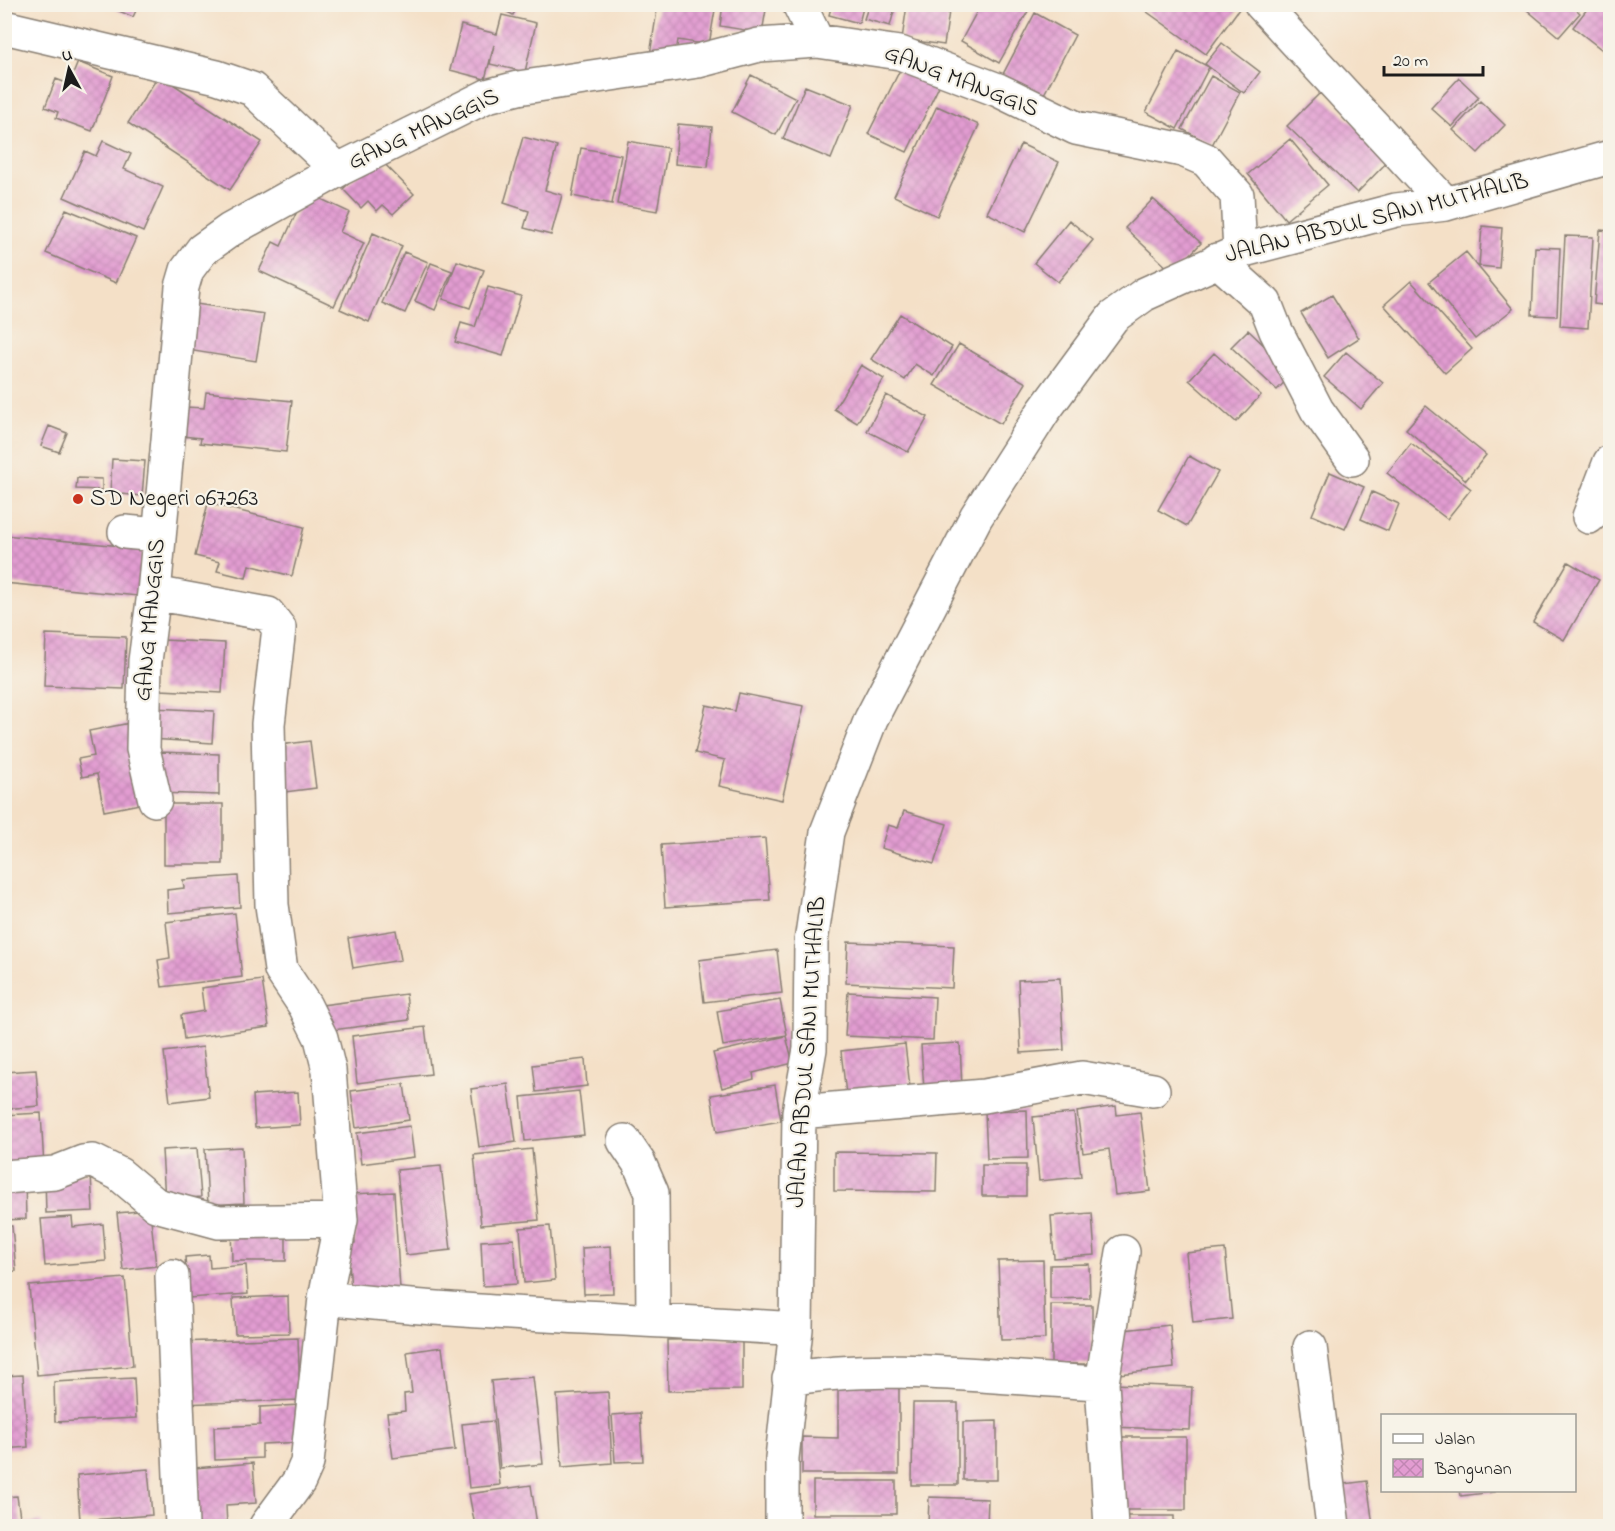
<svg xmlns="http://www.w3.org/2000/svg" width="1615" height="1531" viewBox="0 0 1615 1531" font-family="'Indie Flower',sans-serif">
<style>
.building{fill:url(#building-cross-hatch)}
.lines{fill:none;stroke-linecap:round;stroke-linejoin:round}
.minor-casing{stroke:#887e72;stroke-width:36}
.minor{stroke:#fff;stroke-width:33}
.poi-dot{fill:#c8321e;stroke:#f7f3e8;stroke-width:2}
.labels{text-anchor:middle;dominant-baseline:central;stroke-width:4.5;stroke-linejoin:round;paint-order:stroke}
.street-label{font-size:24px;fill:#1c1c1c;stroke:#f7f3e8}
.poi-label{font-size:24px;fill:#1c1c1c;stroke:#f7f3e8;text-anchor:start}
</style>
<defs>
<pattern id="building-cross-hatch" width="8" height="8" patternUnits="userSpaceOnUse" patternTransform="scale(1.5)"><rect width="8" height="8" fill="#e29cd1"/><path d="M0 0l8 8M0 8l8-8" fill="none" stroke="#c186b3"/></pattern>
</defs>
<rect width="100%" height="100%" fill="#f7f3e8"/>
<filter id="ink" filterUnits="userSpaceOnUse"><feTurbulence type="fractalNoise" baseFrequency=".0167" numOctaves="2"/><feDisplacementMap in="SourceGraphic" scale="12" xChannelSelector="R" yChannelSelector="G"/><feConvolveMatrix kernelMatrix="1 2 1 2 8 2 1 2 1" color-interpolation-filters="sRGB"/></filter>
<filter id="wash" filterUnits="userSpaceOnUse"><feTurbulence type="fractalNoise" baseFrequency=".008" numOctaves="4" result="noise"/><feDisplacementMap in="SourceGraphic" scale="24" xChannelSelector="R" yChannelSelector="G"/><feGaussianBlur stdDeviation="1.35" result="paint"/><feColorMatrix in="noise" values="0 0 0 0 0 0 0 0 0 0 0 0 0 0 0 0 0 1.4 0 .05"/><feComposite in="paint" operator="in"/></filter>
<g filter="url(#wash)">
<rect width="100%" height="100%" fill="#f4e0c7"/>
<g id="blocks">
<!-- building -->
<path class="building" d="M103 4H139L133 17Z
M492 4H519L513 15Z
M658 4H716L709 45 678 40 675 59 650 55Z
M723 4H767L762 33 720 26Z
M832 4H864L859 23 829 15Z
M869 4H896L890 26 864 19Z
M981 4H1032L999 63 961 41Z
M1136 4H1233L1239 9 1206 54Z
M1520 4H1570L1580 13 1559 37Z
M1591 4H1610V56L1573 27Z
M907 5H950L944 45 902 39Z
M1035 13 1075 35 1042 98 1001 78Z
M502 15 536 23 525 72 490 64 494 45 485 79 450 70 461 25 497 34Z
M1222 43 1260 72 1244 93 1205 64Z
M1178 51 1209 67 1177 129 1146 112Z
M78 62 113 76 92 131 56 118 58 112 45 107 56 79 69 84Z
M901 68 939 86 907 152 868 134Z
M159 75 262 142 230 190 128 123Z
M751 75 796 98 776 135 732 112Z
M1211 76 1240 92 1212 145 1182 129Z
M1459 78 1479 97 1452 127 1431 108Z
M805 86 853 105 831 159 783 139Z
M1320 93 1390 159 1357 193 1287 126Z
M1480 101 1505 125 1478 153 1453 130Z
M937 106 979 125 937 216 894 196Z
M678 124 712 127 708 167 675 164Z
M523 137 557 146 545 190 562 195 551 235 524 228 529 211 504 203Z
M1290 139 1328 185 1286 220 1248 174Z
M103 141 131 154 124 169 163 187 143 232 64 197 85 151 96 156Z
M628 141 668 148 657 211 617 204Z
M1021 144 1059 162 1025 232 987 213Z
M581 148 621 155 612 204 572 196Z
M377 156 414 194 393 214 383 205 377 211 368 201 361 208 343 189Z
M306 192 349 212 340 232 364 243 334 306 259 271 273 242 281 246Z
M1153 199 1201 243 1173 273 1125 228Z
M66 209 136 238 116 283 46 253Z
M1069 220 1093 240 1058 282 1034 263Z
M1482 226 1502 228 1499 268 1479 266Z
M1600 230 1610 231V306L1594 304Z
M373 233 402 246 369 322 340 309Z
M1565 236 1593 237 1588 328 1560 326Z
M1535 247 1560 248 1557 316 1532 315Z
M404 252 428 262 405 313 382 303Z
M1466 252 1513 309 1475 339 1429 282Z
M457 261 484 270 470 308 443 299Z
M431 263 452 271 435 310 415 301Z
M1411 281 1472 349 1445 373 1384 305Z
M488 287 521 296 503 356 455 342 461 323 475 327Z
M1332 295 1359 338 1328 358 1301 313Z
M189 303 264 314 256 361 181 349Z
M900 314 952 347 934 376 915 364 905 380 871 359Z
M1248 330 1293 373 1277 390 1231 347Z
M959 344 1026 383 1001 424 934 385Z
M1346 352 1383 383 1361 409 1324 377Z
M1214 353 1261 395 1236 422 1189 380Z
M861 365 884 379 857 423 834 409Z
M206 392 292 401 286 452 200 443 201 438 182 436 185 407 204 408Z
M886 395 928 417 908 452 867 431Z
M1426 406 1486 455 1466 480 1406 429Z
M49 426 67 433 59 452 41 446Z
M1411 443 1471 489 1447 519 1387 473Z
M1189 456 1218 472 1187 526 1158 510Z
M112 459 145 461 142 496 110 493Z
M1330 472 1364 487 1345 529 1312 515Z
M77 478 102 479V490L76 489Z
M1372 492 1399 504 1388 531 1361 519Z
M208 503 304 527 292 576 249 565 246 578 217 571 220 562 195 556Z
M4 535 143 548 138 596 4 583Z
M1568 562 1599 580 1564 640 1533 622Z
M46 634 126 637 124 689 44 686Z
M163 640 225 643 222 693 160 690Z
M739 693 804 706 782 800 719 786 725 760 695 753 706 705 735 711Z
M153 708 214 711 212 743 151 739Z
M130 723 145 803 104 811 97 774 82 777 78 759 94 756 89 731Z
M310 741 316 788 285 792 280 745Z
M158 752 219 754V795L158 793Z
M164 804H223V864H164Z
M904 811 947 824 934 864 881 848 888 825 898 828Z
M765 838 770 900 665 907 661 845Z
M238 876 240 907 168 913 167 890 184 888 183 880Z
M235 913 242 977 162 987 158 960 170 958 166 922Z
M396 930 401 960 353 968 348 938Z
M848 942 954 946 952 988 846 983Z
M777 950 782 993 704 1002 699 960Z
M1060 978 1064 1050 1021 1053 1018 980Z
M262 980 269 1027 184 1039 181 1015 204 1011 201 988Z
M848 992 935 997 933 1040 845 1036Z
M406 994 409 1020 325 1031 322 1005Z
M780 1000 787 1035 723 1046 717 1011Z
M425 1027 431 1074 357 1083 352 1036Z
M786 1036 793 1063 753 1073 754 1079 722 1088 713 1053Z
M960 1043 962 1088 924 1090 921 1045Z
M905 1044 911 1096 847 1103 841 1051Z
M203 1047 209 1097 170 1102 164 1052Z
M585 1059 587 1086 536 1092 533 1065Z
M36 1070 39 1106 4 1109V1072Z
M404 1084 409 1120 356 1128 351 1091Z
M508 1084 516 1142 479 1147 471 1089Z
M775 1085 781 1121 717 1132 711 1095Z
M579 1091 584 1135 525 1141 521 1097Z
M298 1092 300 1125 255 1128 253 1095Z
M1116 1106 1117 1115 1140 1112 1150 1191 1115 1195 1109 1149 1083 1153 1077 1112Z
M1027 1110 1028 1158 987 1159 985 1111Z
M41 1113 44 1167 4 1169V1115Z
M1074 1113 1081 1177 1039 1181 1033 1117Z
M410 1126 414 1157 361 1164 357 1133Z
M242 1147 244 1203 208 1205 205 1149Z
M197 1148 201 1197 165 1200 162 1150Z
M532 1149 539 1220 481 1225 474 1155Z
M834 1152 937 1153 936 1192 834 1191Z
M982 1165H1026V1196H982Z
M441 1166 451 1250 406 1255 397 1170Z
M91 1175 93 1211 46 1213 45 1176Z
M25 1180 26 1219 4 1220V1181Z
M394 1192 400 1289 351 1292 348 1243H355L352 1194Z
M150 1210 156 1266 123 1270 117 1213Z
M1092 1213 1095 1255 1054 1258 1051 1216Z
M72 1217 73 1227 103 1224 106 1261 45 1266 41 1219Z
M4 1226H12L16 1271 4 1272Z
M550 1226 555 1280 524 1283 520 1228Z
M231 1227H286V1261H232Z
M514 1239 517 1284 483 1286 481 1241Z
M611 1246 613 1293 584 1294 582 1248Z
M1225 1249 1232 1319 1193 1323 1186 1253Z
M209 1255 210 1268 246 1265 248 1294 188 1298 185 1257Z
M1043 1260 1045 1339 1001 1340 998 1261Z
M1089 1264 1090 1298 1050 1299V1265Z
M125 1278 133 1366 37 1375 29 1286Z
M288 1296 289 1333 235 1334 233 1298Z
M1051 1305H1092V1364H1051Z
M1170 1325 1174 1368 1119 1374 1114 1331Z
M298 1338 300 1400 179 1404 177 1342Z
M742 1339V1390L668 1391 667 1340Z
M442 1347 455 1450 393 1458 387 1413 405 1411 404 1394 412 1393 407 1352Z
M23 1375 28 1447 4 1449V1376Z
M533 1377 543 1464 500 1468 491 1381Z
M838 1377H899V1474H802V1437L838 1438Z
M134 1378 136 1418 55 1422 54 1382Z
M1113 1384 1192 1387 1190 1430 1112 1427Z
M608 1392 612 1463 562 1467 557 1395Z
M913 1403H958V1485H912Z
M301 1405 302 1442 262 1444V1458L215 1460 214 1427 260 1425V1407Z
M640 1413 643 1461 615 1462 612 1415Z
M493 1421 500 1485 469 1488 462 1424Z
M997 1421V1480H963V1422Z
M1108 1437H1186V1510H1107Z
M253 1463 256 1503 226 1505 227 1526H189L183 1469Z
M148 1469 152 1515 80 1521 77 1475Z
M813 1481H896V1514H813Z
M1367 1481 1373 1526H1334L1329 1486Z
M531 1485 537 1525 475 1526 469 1494Z
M1460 1490H1493L1494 1492 1461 1496Z
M17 1496 21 1524 41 1521 42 1526H4V1497Z
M929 1497 988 1499 987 1526H928Z
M1127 1516H1174V1526H1127Z
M809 1520H907V1526H809Z"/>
</g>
</g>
<g filter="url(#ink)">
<use href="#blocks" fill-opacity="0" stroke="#887e72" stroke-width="1.5"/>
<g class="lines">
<defs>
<path id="minor" d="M799 4 817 41
M1261 4 1446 204
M4 27 217 77 252 89 338 170
M1217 260 1265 303 1276 331 1317 410 1352 459
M1589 517 1610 462
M125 532 158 535
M154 593 268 614 279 628 268 724 272 905 281 970 305 1006 321 1038 329 1070 341 1220 325 1298 307 1463 299 1481 266 1526
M155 800 143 749 145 661 154 593 182 287 187 270 202 250 230 230 338 170 487 96 518 88 698 61 759 45 817 41 900 53 998 90 1076 128 1183 150 1206 160 1237 195 1240 251
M799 1112 984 1096 1082 1078 1153 1090
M624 1141 639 1163 652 1193 653 1319
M4 1177 55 1173 83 1162 93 1161 119 1174 156 1205 219 1222 341 1220
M172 1276 182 1526
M325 1298C481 1315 639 1318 796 1329
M1310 1347 1333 1526
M789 1379C888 1361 1001 1379 1102 1383L1111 1526
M1102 1383 1123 1252
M782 1526V1458L796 1329 799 1112 810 1049 811 942 827 832 871 719 976 517 1043 412 1113 317 1145 294 1240 251 1396 210 1446 204 1610 157"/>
</defs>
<!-- minor casing -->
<use href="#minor" class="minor-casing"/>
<!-- minor -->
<use href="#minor" class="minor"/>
</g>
</g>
<!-- markers -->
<circle class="poi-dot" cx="78" cy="499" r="6"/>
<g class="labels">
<!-- street labels -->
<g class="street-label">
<text transform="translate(961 82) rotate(21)">GANG MANGGIS</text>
<text transform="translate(424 130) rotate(-25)">GANG MANGGIS</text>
<text transform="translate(1377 219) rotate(-14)">JALAN ABDUL SANI MUTHALIB</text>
<text transform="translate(151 620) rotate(-85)">GANG MANGGIS</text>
<text transform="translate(808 1052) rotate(-86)">JALAN ABDUL SANI MUTHALIB</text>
</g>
<!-- poi labels -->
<g class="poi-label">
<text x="90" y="499">SD Negeri 067263</text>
</g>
</g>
<!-- margin -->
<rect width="1615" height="1531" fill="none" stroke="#f7f3e8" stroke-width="24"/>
<!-- legend -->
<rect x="1381" y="1414" width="195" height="78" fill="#f7f3e8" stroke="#9f9d96" stroke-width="1.5"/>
<rect x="1393" y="1434" width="30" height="9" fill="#ffffff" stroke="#9f9d96" stroke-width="1.5"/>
<text x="1435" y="1444" font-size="18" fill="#1c1c1c">Jalan</text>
<rect x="1393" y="1459" width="30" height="18" fill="url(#building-cross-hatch)" stroke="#9f9d96" stroke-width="1.5"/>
<text x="1435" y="1474" font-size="18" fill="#1c1c1c">Bangunan</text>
<!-- north arrow -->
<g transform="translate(69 69) rotate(352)" stroke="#f7f3e8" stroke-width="4.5" paint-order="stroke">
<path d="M0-4.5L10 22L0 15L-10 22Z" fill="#1c1c1c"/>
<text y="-9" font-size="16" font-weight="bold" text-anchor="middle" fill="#1c1c1c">U</text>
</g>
<!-- scale -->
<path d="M1384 66v9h99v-9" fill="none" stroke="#1c1c1c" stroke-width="3"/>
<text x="1393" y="66" font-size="18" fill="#1c1c1c" stroke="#f7f3e8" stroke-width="4.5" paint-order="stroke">20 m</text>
</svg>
